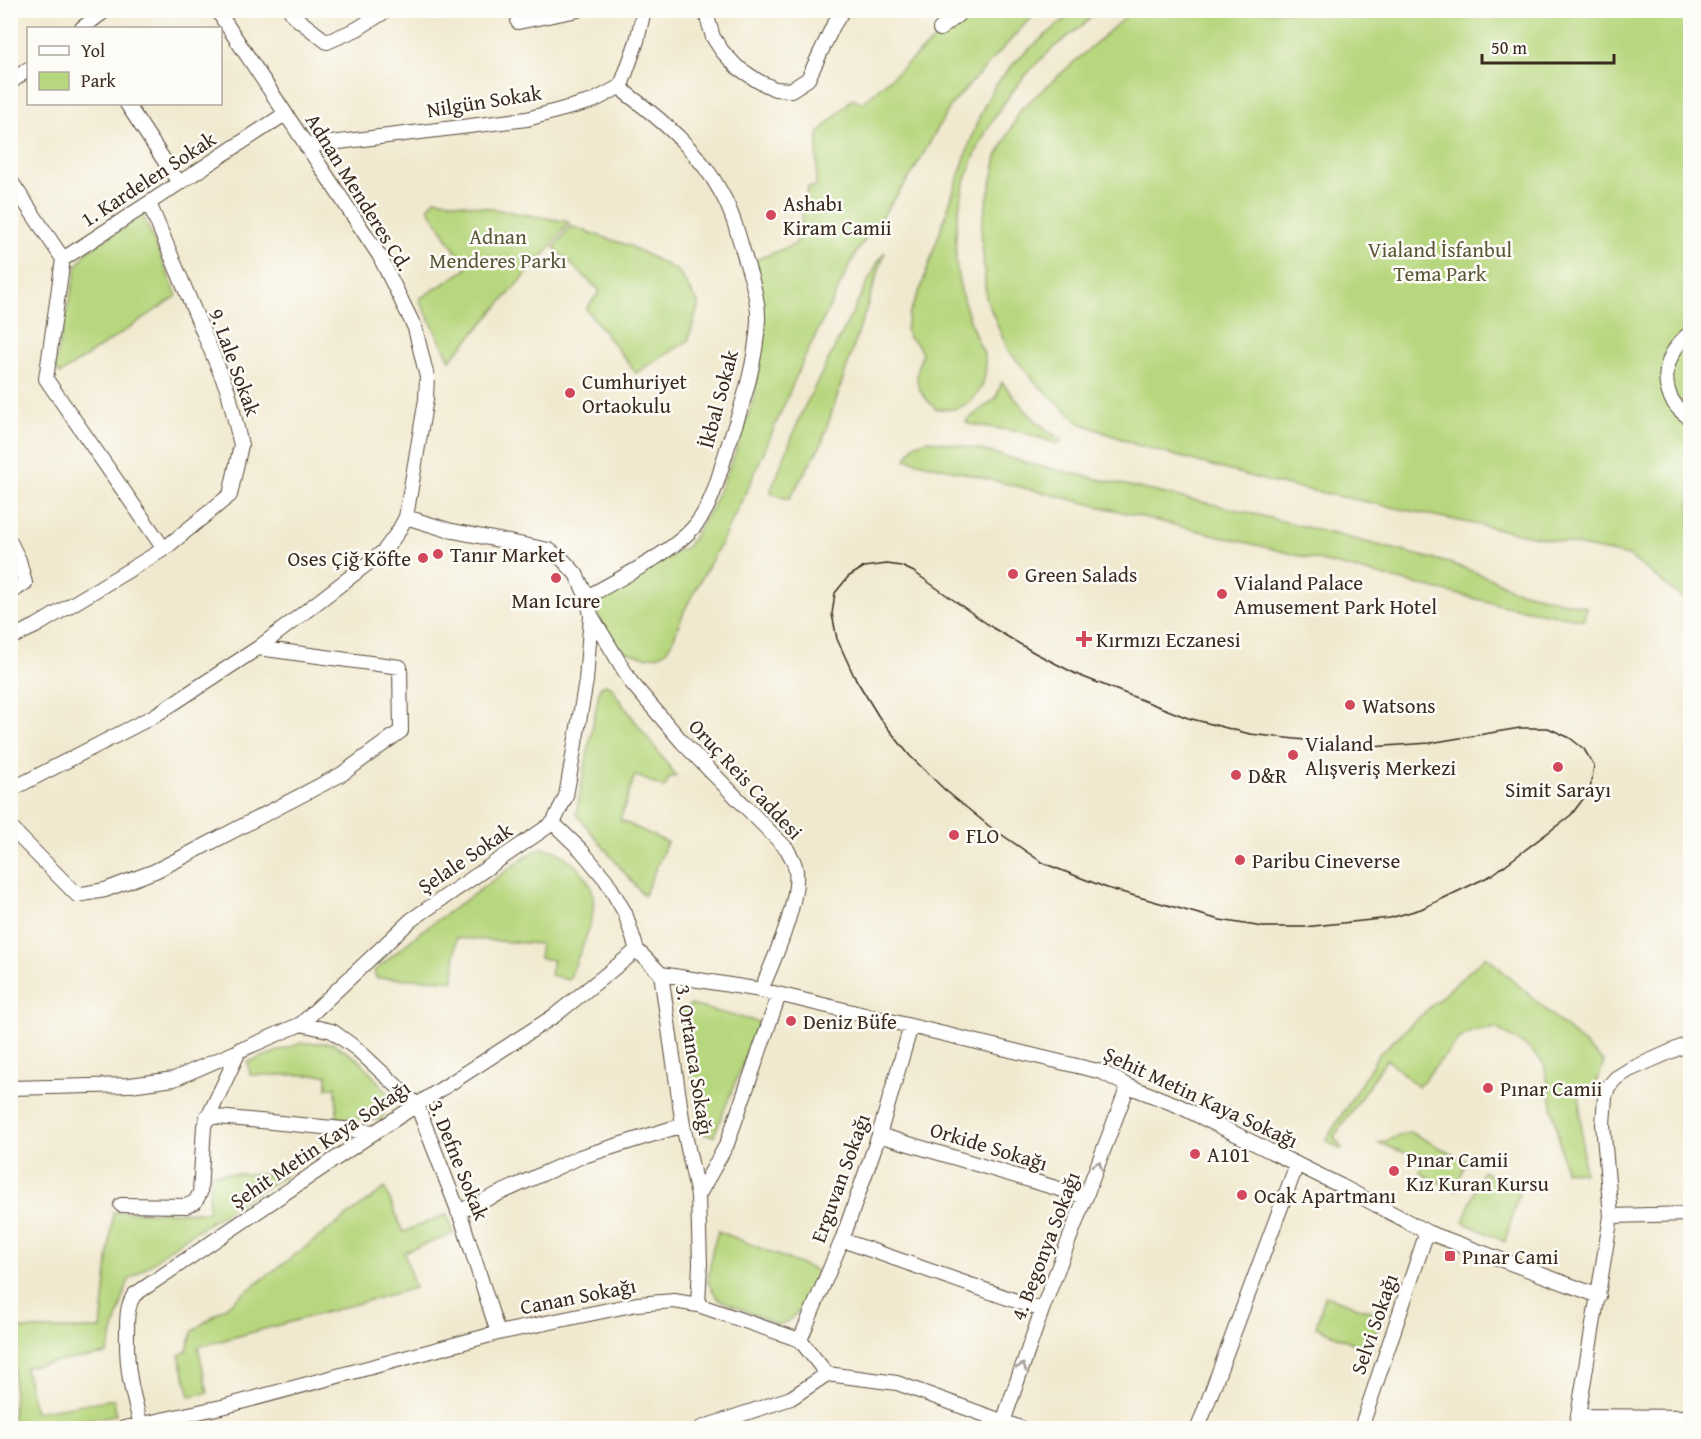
<svg xmlns="http://www.w3.org/2000/svg" width="1701" height="1439" viewBox="0 0 1701 1439" font-family="'Gentium Book Plus',serif">
<style>
.green{fill:#b7d77e;stroke:#79804e;stroke-width:1.5}
.lines{fill:none;stroke-linecap:round;stroke-linejoin:round}
.street-casing{stroke:#564739;stroke-width:16}
.street{stroke:#fff;stroke-width:14}
.tram{stroke:#3b2a1e;stroke-width:1.5}
.oneway{stroke:#a79f9a}
.poi-dot{fill:#d1495b;stroke:#fdfcf7;stroke-width:2}
.labels{text-anchor:middle;dominant-baseline:central;stroke-width:5;stroke-linejoin:round;paint-order:stroke}
.street-label{font-size:21px;fill:#3b2a1e;stroke:#fdfcf7}
.poi-label{font-size:21px;fill:#3b2a1e;stroke:#fdfcf7;text-anchor:start}
.park-label{font-size:21px;fill:#5a5536;stroke:#fdfcf7}
</style>
<rect width="100%" height="100%" fill="#fdfcf7"/>
<filter id="ink" filterUnits="userSpaceOnUse"><feTurbulence type="fractalNoise" baseFrequency=".0167" numOctaves="2"/><feDisplacementMap in="SourceGraphic" scale="12" xChannelSelector="R" yChannelSelector="G"/><feConvolveMatrix kernelMatrix="1 2 1 2 8 2 1 2 1" color-interpolation-filters="sRGB"/></filter>
<filter id="wash" filterUnits="userSpaceOnUse"><feTurbulence type="fractalNoise" baseFrequency=".008" numOctaves="4" result="noise"/><feDisplacementMap in="SourceGraphic" scale="24" xChannelSelector="R" yChannelSelector="G"/><feGaussianBlur stdDeviation="1.35" result="paint"/><feColorMatrix in="noise" values="0 0 0 0 0 0 0 0 0 0 0 0 0 0 0 0 0 1.4 0 .05"/><feComposite in="paint" operator="in"/></filter>
<g filter="url(#wash)">
<rect width="100%" height="100%" fill="#f1e9cf"/>
<!-- green -->
<path class="green" d="M967 11H1040L1026 23 951 105 912 174 857 251 802 363 753 477 721 543 685 609 673 640 666 651 660 655 646 657 625 651 618 645 604 628 594 607 596 600 601 594 688 546 712 507 734 456 754 398 763 331 755 260 796 244 808 187H816L818 134 853 98 862 103Z
M1074 11H1097C1085 26 1067 36 1052 49 1003 92 964 157 957 222 954 246 956 272 962 295 966 308 970 322 975 334 977 342 982 348 984 355 990 378 978 404 954 409 948 410 942 409 936 409 915 389 913 382 922 354L918 345 908 337 906 330 909 314 922 285 977 122C982 111 987 99 994 88 1014 57 1047 36 1074 11Z
M1132 11H1690V604L1629 556 1270 482 1137 445 1080 423 1038 385 1008 350 986 298 981 228 997 157 1021 109Z
M435 199 569 222 549 249 450 360 419 299 467 269 428 208Z
M143 215 177 296 60 374 54 367 77 266 87 251Z
M570 226 630 246 678 271 699 304 688 341 636 373 586 309 600 291 554 248Z
M885 252 821 445 789 499 770 493 802 412 878 262Z
M1002 382C1020 405 1037 426 1062 440L1059 444 1021 432 969 424 966 421 996 398Z
M928 440 974 448 1039 466 1238 510 1453 564 1493 579 1511 589 1586 607 1584 620 1505 606 906 459 914 445Z
M605 684 612 687 618 698 676 776 670 777 664 788 635 775 620 820 667 842 644 896 576 814 600 687Z
M542 848C556 850 564 855 574 864 583 872 591 883 593 895 597 919 577 958 569 980L550 975 553 960 540 958V944L456 938 454 980 376 978 374 971 422 931 533 852Z
M1486 956 1604 1062 1595 1088 1579 1089 1584 1173 1565 1171 1544 1064 1529 1048 1496 1028 1473 1031 1460 1038 1418 1087 1387 1059 1334 1137 1342 1148 1339 1149 1326 1140 1379 1054Z
M690 1005 759 1022 714 1136 703 1134 680 1012Z
M301 1043H333L359 1060 388 1093 382 1120 337 1118 336 1086 327 1089V1075H250L248 1062Z
M1410 1132 1466 1161 1456 1190 1420 1173 1424 1160 1379 1143Z
M1482 1171 1520 1189 1505 1242 1463 1222Z
M211 1173 285 1175 186 1237 128 1281 107 1354 25 1367 35 1412 114 1399 116 1415 36 1428H13L15 1329H101L113 1212H208Z
M385 1188 403 1232 447 1214 454 1234 404 1252 415 1288 198 1347 208 1393 190 1396 179 1355 186 1352 193 1331Z
M718 1231 817 1271C808 1292 802 1318 779 1325L718 1299 708 1282 712 1251Z
M1325 1296 1382 1315 1371 1351 1316 1327Z"/>
</g>
<g filter="url(#ink)">
<g class="lines">
<defs>
<path id="street" d="M290 10 296 18 327 42 357 29 387 10
M705 10 713 37 722 51 737 67 758 81 775 89 791 90 808 79 833 26 843 10
M518 22 578 10
M82 28 106 10
M940 29 964 10
M10 83 28 69
M127 104 179 183
M306 146 527 119 593 101 621 86 637 41 644 10
M10 180 63 259 46 379 164 549
M63 259 285 114
M1690 333C1661 355 1656 397 1690 418
M10 542 19 560 25 583 10 593
M587 597C617 580 671 553 693 528 714 505 720 469 730 440 744 401 756 362 758 321 759 301 751 277 745 258 739 237 733 214 722 194 700 152 663 121 626 93L621 86
M591 615 631 682 683 743 787 849C789 854 794 860 795 866 803 894 773 963 761 990
M10 638 36 626 164 549 230 495 241 445 228 391 149 203
M10 790 154 716 258 648 384 551 398 532 406 517 426 399 427 377 415 328 379 255 217 10
M553 823 581 850 606 880 625 913 637 950 661 974 683 1125 698 1196 700 1264 698 1305
M10 827 77 895 105 890 155 871 183 857 342 774 401 731 400 667 258 648
M661 974 761 990 1102 1072 1128 1086 1177 1105 1341 1186 1427 1232 1599 1296
M301 1024 332 1031 357 1049 417 1105 463 1223 498 1333
M10 1088 130 1085 174 1079 301 1024 411 920 553 823 566 796 586 681 591 615 587 597 576 574 563 560 549 550 448 530 406 517
M207 1116 375 1132
M879 1135 1086 1197
M698 1196 727 1144 779 995
M121 1205 186 1206 195 1202 200 1193 204 1126 240 1049
M458 1212 580 1157 683 1125
M1611 1216 1690 1214
M842 1240 1042 1310
M800 1340 842 1240 879 1135 911 1026
M1579 1416 1690 1417
M1003 1422 1042 1310 1128 1086
M141 1425C131 1389 126 1368 127 1331 127 1317 127 1306 134 1295L375 1132 554 1016 637 950
M124 1428 226 1406 498 1333 637 1304 674 1301 698 1305 800 1340 827 1374 897 1383 1021 1428
M701 1428 791 1398 827 1374
M1198 1428 1297 1164
M1361 1428 1427 1232
M1576 1428 1611 1216 1603 1124 1605 1097 1608 1087 1616 1078 1629 1070 1690 1043"/>
</defs>
<!-- street casing -->
<use href="#street" class="street-casing"/>
<!-- street -->
<use href="#street" class="street"/>
<!-- tram -->
<path class="tram" d="M887 564 901 566 914 572 993 628 1035 653 1078 675 1188 718 1250 734 1370 747 1430 743 1520 728H1548L1570 738 1584 749 1594 766 1590 790 1571 815 1492 875 1421 909 1390 918 1304 927H1263L1220 920 1107 888 1043 863 989 826 945 790 910 756 879 717 854 676 837 639 832 614 835 593 848 577 864 567Z"/>
</g>
<!-- one-way arrows -->
<defs><path id="oneway-chevron" d="M-2-3.5L2.5 0L-2 3.5" fill="none" stroke-width="1.6" stroke-linecap="round" stroke-linejoin="round" transform="scale(1.5)"/></defs>
<g class="oneway">
<use href="#oneway-chevron" transform="translate(1098 1165) rotate(-70)"/>
<use href="#oneway-chevron" transform="translate(1022 1367) rotate(-71)"/>
</g>
</g>
<!-- markers -->
<g class="poi-dot">
<circle cx="771" cy="215" r="6"/>
<circle cx="570" cy="393" r="6"/>
<circle cx="438" cy="554" r="6"/>
<circle cx="423" cy="558" r="6"/>
<circle cx="1013" cy="574" r="6"/>
<circle cx="556" cy="578" r="6"/>
<circle cx="1222" cy="594" r="6"/>
<path d="M1081 630h6v6h6v6h-6v6h-6v-6h-6v-6h6z"/>
<circle cx="1350" cy="705" r="6"/>
<circle cx="1293" cy="755" r="6"/>
<circle cx="1558" cy="767" r="6"/>
<circle cx="1236" cy="775" r="6"/>
<circle cx="954" cy="835" r="6"/>
<circle cx="1240" cy="860" r="6"/>
<circle cx="791" cy="1021" r="6"/>
<circle cx="1488" cy="1088" r="6"/>
<circle cx="1195" cy="1154" r="6"/>
<circle cx="1394" cy="1171" r="6"/>
<circle cx="1242" cy="1195" r="6"/>
<rect x="1444" y="1250" width="12" height="12" rx="3"/>
</g>
<g class="labels">
<!-- street labels -->
<g class="street-label">
<text transform="translate(484 101) rotate(-9)">Nilgün Sokak</text>
<text transform="translate(148 179) rotate(-33)">1. Kardelen Sokak</text>
<text transform="translate(359 192) rotate(58)">Adnan Menderes Cd.</text>
<text transform="translate(235 362) rotate(70)">9. Lale Sokak</text>
<text transform="translate(718 399) rotate(-75)">İkbal Sokak</text>
<text transform="translate(746 779) rotate(47)">Oruç Reis Caddesi</text>
<text transform="translate(465 858) rotate(-34)">Şelale Sokak</text>
<text transform="translate(695 1060) rotate(81)">3. Ortanca Sokağı</text>
<text transform="translate(1201 1097) rotate(25)">Şehit Metin Kaya Sokağı</text>
<text transform="translate(320 1144) rotate(-34)">Şehit Metin Kaya Sokağı</text>
<text transform="translate(989 1146) rotate(17)">Orkide Sokağı</text>
<text transform="translate(459 1160) rotate(68)">3. Defne Sokak</text>
<text transform="translate(840 1178) rotate(-70)">Erguvan Sokağı</text>
<text transform="translate(1045 1246) rotate(-69)">4. Begonya Sokağı</text>
<text transform="translate(578 1296) rotate(-11)">Canan Sokağı</text>
<text transform="translate(1374 1324) rotate(-71)">Selvi Sokağı</text>
</g>
<!-- poi labels -->
<g class="poi-label">
<text x="783" y="203">Ashabı<tspan x="783" dy="24">Kiram Camii</tspan></text>
<text x="582" y="381">Cumhuriyet<tspan x="582" dy="24">Ortaokulu</tspan></text>
<text x="450" y="554">Tanır Market</text>
<text x="411" y="558" text-anchor="end">Oses Çiğ Köfte</text>
<text x="1025" y="574">Green Salads</text>
<text x="1234" y="582">Vialand Palace<tspan x="1234" dy="24">Amusement Park Hotel</tspan></text>
<text x="556" y="600" text-anchor="middle">Man Icure</text>
<text x="1096" y="639">Kırmızı Eczanesi</text>
<text x="1362" y="705">Watsons</text>
<text x="1305" y="743">Vialand<tspan x="1305" dy="24">Alışveriş Merkezi</tspan></text>
<text x="1248" y="775">D&amp;R</text>
<text x="1558" y="789" text-anchor="middle">Simit Sarayı</text>
<text x="966" y="835">FLO</text>
<text x="1252" y="860">Paribu Cineverse</text>
<text x="803" y="1021">Deniz Büfe</text>
<text x="1500" y="1088">Pınar Camii</text>
<text x="1207" y="1154">A101</text>
<text x="1406" y="1159">Pınar Camii<tspan x="1406" dy="24">Kız Kuran Kursu</tspan></text>
<text x="1254" y="1195">Ocak Apartmanı</text>
<text x="1462" y="1256">Pınar Cami</text>
</g>
<!-- park labels -->
<g class="park-label">
<text x="498" y="236">Adnan<tspan x="498" dy="24">Menderes Parkı</tspan></text>
<text x="1440" y="249">Vialand İsfanbul<tspan x="1440" dy="24">Tema Park</tspan></text>
</g>
</g>
<!-- margin -->
<rect width="1701" height="1439" fill="none" stroke="#fdfcf7" stroke-width="36"/>
<!-- legend -->
<rect x="27" y="27" width="195" height="78" fill="#fdfcf7" stroke="#afa8a0" stroke-width="1.5"/>
<rect x="39" y="46" width="30" height="9" fill="#ffffff" stroke="#afa8a0" stroke-width="1.5"/>
<text x="81" y="57" font-size="18" fill="#3b2a1e">Yol</text>
<rect x="39" y="72" width="30" height="18" fill="#b7d77e" stroke="#afa8a0" stroke-width="1.5"/>
<text x="81" y="87" font-size="18" fill="#3b2a1e">Park</text>
<!-- scale -->
<path d="M1482 54v9h132v-9" fill="none" stroke="#3b2a1e" stroke-width="3"/>
<text x="1491" y="54" font-size="18" fill="#3b2a1e" stroke="#fdfcf7" stroke-width="4.5" paint-order="stroke">50 m</text>
</svg>
